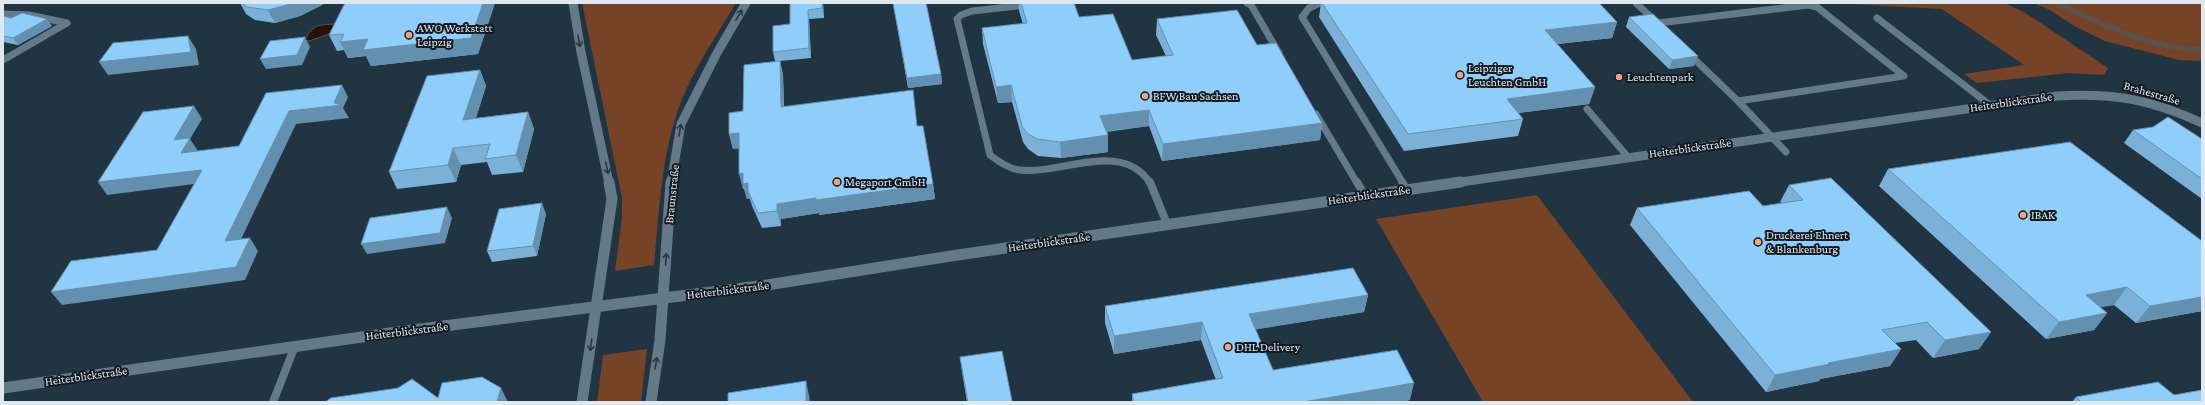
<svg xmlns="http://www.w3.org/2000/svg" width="2205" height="405" viewBox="0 0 2205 405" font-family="'Crimson Pro',serif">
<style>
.green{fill:#764327}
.water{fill:#271004;stroke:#5e514b}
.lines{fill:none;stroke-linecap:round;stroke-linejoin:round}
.stream{stroke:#5e514b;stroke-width:5.5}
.lane-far1{stroke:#647a89;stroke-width:7}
.lane{stroke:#647a89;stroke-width:8}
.secondary-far1{stroke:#647a89;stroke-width:9}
.secondary{stroke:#647a89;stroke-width:11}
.wall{fill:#7bb1d8}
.shaded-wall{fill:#6490b0}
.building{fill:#8fcefb;stroke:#6490b0}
.oneway{stroke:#2b3740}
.poi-dot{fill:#f0a27a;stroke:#121a21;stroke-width:1.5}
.labels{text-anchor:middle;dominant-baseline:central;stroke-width:4;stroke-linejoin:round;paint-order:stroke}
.poi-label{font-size:12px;fill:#dde8f1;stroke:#121a21;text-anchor:start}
.street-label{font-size:12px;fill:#dde8f1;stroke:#121a21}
</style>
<rect width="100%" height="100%" fill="#213442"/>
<!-- green -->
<path class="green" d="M582 3H736C716 37 691 72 678 110 661 159 659 214 654 265L615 271 622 217V198Z
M1832 3H2004L2024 12 2108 68 2104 75 2069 73 1977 83 1964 74 2024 65 1942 9Z
M2033 3H2202V61L2179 60 2105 41 2076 27 2048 9Z
M1537 195 1693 402H1483L1376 219Z
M647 349 641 402H597L603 355Z"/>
<!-- water -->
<path class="water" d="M337 24 332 33 309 41 305 40C314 23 319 25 337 24Z"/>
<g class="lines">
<!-- stream -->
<path class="stream" d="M2056 3C2103 24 2150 49 2202 50"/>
<!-- lane-far1 -->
<path class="lane-far1" d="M1044 3 972 11 961 15 957 19 990 155C999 162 1009 169 1020 170 1061 175 1122 139 1150 183
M1247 3 1251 5 1279 53
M1320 3 1309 8 1302 17 1403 183
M1636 3 1655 21
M1877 18 1990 105
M1658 23 1808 5 1817 7 1904 76 1738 101
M1688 53 1738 101 1786 152
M3 60 67 23 29 15 4 14
M1587 109 1628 157
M1316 114 1357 183"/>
<!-- lane -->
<path class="lane" d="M1150 182 1167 224
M1357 182 1365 196
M1402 182 1407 190
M273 402 295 346"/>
<!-- secondary-far1 -->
<path class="secondary-far1" d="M573 3 581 52 609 183
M671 183 681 124 717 53 746 3
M1454 183 2057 96C2114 93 2150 99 2202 123"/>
<!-- secondary -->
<path class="secondary" d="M3 388 397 332 767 285 951 256 1461 182
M582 402 612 199 609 182
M651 402 660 340 671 182"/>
</g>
<!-- wall -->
<path class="wall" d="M240 3H324L322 5 300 16 275 23 255 20 246 14Z
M345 3H495L478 54 371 66 366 56 348 58 344 50 337 51 329 35Z
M790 3H823L824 18 809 19 811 58 780 61 783 75 784 106 917 126 933 184 935 199 819 215V213L781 219V226L762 228 752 206 750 199H747L744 189H743L739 148 733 149 729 134 743 111 775 61 773 52 790 24Z
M893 3H926L941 74 942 84 908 88Z
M1019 3H1074L1079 17 1132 60 1166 56 1156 35 1157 19 1257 45 1322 123 1320 140 1162 161 1149 126 1106 132 1108 152 1061 158 1038 156 1028 149 1023 142 1012 102 998 103 983 44 982 28 1023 24 1019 11Z
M1321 3H1599L1617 22 1612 38 1557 44 1595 87 1589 104 1518 113 1523 119 1518 136 1404 151 1319 17Z
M3 16 11 18 52 26 18 45 3 42Z
M1629 17 1694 66 1669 69 1626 27Z
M480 70 486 86 476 118 528 112 534 129 523 172 492 175 487 162 461 165 456 182 397 189 389 172Z
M2133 130 2202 139V199L2124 143Z
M1888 169 2202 311 2136 323 2114 305 2100 307 2107 313 2094 330 2046 339 1879 186Z
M1789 185 1991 332 1979 349 1933 358 1916 340 1895 343 1901 349 1890 366 1820 379 1819 381 1766 392 1630 225 1637 208 1763 206 1782 203 1780 202Z
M546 214 537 256 492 262 487 251Z
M1368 295 1364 312 1255 329 1273 370 1410 400 1400 402H1132V394L1216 380 1201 340 1114 354 1105 323V306Z
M960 357 1012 402H967L962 372Z
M2174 395 2202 402H2072L2076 397Z"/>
<!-- shaded-wall -->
<path class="shaded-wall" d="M294 3H324L322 5 300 16 275 23 268 10Z
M483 3H495L478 54 371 66 366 56 348 58 340 42Z
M822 3H823L824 18 822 8Z
M808 10 809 19 811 58 809 48Z
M47 19 52 26 18 45 13 38Z
M1617 22 1612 38 1540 46 1545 30Z
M188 36 196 49 199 65 108 75 99 62Z
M305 37 310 47 302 65 266 69 260 59Z
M1698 56 1694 66 1669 69 1672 60Z
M780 61 783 75 784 122 781 107Z
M480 70 486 86 470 136 463 120Z
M941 74 942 84 908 88 907 78Z
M342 85 348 97 343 108 349 118 296 124 234 254 225 241 289 111 334 103Z
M1011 85 1012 102 998 103 996 87Z
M1595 87 1589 104 1502 115 1507 99Z
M194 106 202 119 190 139 198 151 190 166 174 140Z
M1149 110V126L1100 132V116Z
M528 112 534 129 523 172 516 155Z
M1322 123 1320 140 1162 161 1163 144Z
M739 133 743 148 733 149 729 134Z
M1108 135V152L1061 158 1060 142Z
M453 148 461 165 456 182 448 165Z
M202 170 210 182 107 195 98 182Z
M743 173 748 183V191L750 199H747L744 189H743L739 174Z
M933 184 935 199 819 215V213L781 219V226L777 211V204L816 198Z
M542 203 546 214 537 256 533 246Z
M447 207 452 218 445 243 367 254 361 244Z
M250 238 258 251 245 280 62 305 51 292Z
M2127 287 2114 305 2073 312 2086 295Z
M1368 295 1364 312 1247 331 1249 314Z
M2202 297V311L2136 323 2150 306Z
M2107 313 2094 330 2046 339 2059 322Z
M1202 322 1201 340 1114 354V336Z
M1991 332 1979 349 1933 358 1945 340Z
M1901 349 1890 366 1820 379 1819 381 1766 392 1775 375 1828 363Z
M806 381 809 395 810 402H806Z
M1414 383 1410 400 1400 402H1303Z
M501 388 508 402H497Z"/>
<!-- building -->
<path class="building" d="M242 3H294L268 10 247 7Z
M345 3H483L471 38 363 50 368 39 340 42 344 34 329 35Z
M790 3H822V8L808 10 809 48 773 52V26L790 24Z
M893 3H926L941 74 907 78Z
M1021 3H1074L1079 17 1113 14 1132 60 1173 55 1157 19 1237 10 1257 45 1276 43 1322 123 1163 144 1149 110 1100 116 1108 135 1060 142 1037 139 1027 133 1022 126 1011 85 996 87 982 28 1027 23Z
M1322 3H1599L1617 22 1545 30 1595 87 1507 99 1523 119 1408 134Z
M22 13 47 19 13 38 3 36V16L11 18Z
M1653 14 1698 56 1672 60 1629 17Z
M188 36 191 52 99 62 113 43Z
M305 37 297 55 260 59 270 41Z
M780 61 781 107 913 90 917 126H923L933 184 816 200V198L777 204V211L758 213 748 191V183L743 184V173L739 174V133L729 134V113L743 111 744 65Z
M480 70 463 120 528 112 516 155 485 159 490 144 453 148 448 165 389 172 427 76Z
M342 85 334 103 342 105 289 111 225 241 250 238 236 267 51 292 71 261 157 250 202 170 98 182 143 112 194 106 174 140 190 138 181 153 239 146 266 93Z
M2168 117 2202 139V179L2133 130 2153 127Z
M2070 142 2202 241V297L2150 306 2127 287 2086 295 2107 313 2059 322 1888 169Z
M1831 178 1991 332 1945 340 1927 322 1882 330 1901 349 1828 363 1830 364 1775 375 1637 208 1749 191 1763 206 1803 200 1789 185Z
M542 203 533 246 487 251 499 209Z
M447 207 440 233 361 244 370 218Z
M1353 268 1368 295 1249 314 1273 370 1397 350 1414 383 1303 402H1134L1132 394 1223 378 1202 322 1114 336 1105 306Z
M1002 351 1012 401 1007 402H968L960 357Z
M482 377 501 388 497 402H325L331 398 398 388 412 379 438 398 442 383Z
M806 381V402H728V393Z
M2158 382 2174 395 2202 390V402H2081L2076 397Z"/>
<!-- one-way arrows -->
<defs><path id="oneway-shaft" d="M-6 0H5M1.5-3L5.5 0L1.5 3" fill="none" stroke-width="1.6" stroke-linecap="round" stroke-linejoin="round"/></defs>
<g class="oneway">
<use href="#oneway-shaft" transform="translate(739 15) rotate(-59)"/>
<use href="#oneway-shaft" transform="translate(579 41) rotate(79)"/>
<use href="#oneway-shaft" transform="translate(680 130) rotate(-80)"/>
<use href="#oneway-shaft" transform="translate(607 168) rotate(77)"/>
<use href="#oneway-shaft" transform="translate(666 259) rotate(-86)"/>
<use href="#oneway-shaft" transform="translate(591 345) rotate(98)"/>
<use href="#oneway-shaft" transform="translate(656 363) rotate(-82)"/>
</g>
<!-- markers -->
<g class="poi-dot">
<circle cx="409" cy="35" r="4"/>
<circle cx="1460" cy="75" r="4"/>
<circle cx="1619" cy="77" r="4"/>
<circle cx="1145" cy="96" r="4"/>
<circle cx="837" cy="182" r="4"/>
<circle cx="2023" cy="215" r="4"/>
<circle cx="1758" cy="242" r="4"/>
<circle cx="1228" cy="347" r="4"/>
</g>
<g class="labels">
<!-- poi labels -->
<g class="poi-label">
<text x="417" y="28">AWO Werkstatt<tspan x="417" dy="14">Leipzig</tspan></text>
<text x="1468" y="68">Leipziger<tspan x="1468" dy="14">Leuchten GmbH</tspan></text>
<text x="1627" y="77">Leuchtenpark</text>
<text x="1153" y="96">BFW Bau Sachsen</text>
<text x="845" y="182">Megaport GmbH</text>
<text x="2031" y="215">IBAK</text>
<text x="1766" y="235">Druckerei Ehnert<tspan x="1766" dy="14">&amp; Blankenburg</tspan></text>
<text x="1236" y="347">DHL Delivery</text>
</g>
<!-- street labels -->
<g class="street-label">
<text transform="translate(2152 93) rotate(16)">Brahestraße</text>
<text transform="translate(2011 102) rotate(-8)">Heiterblickstraße</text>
<text transform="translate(1690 148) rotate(-8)">Heiterblickstraße</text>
<text transform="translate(672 194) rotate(-84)">Braunstraße</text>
<text transform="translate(1369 195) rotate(-8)">Heiterblickstraße</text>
<text transform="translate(1049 242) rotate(-8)">Heiterblickstraße</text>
<text transform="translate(728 290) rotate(-7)">Heiterblickstraße</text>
<text transform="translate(407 331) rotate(-7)">Heiterblickstraße</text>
<text transform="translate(86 376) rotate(-8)">Heiterblickstraße</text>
</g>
</g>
<!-- border -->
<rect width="2205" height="405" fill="none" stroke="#dde8f1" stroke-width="8"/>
</svg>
